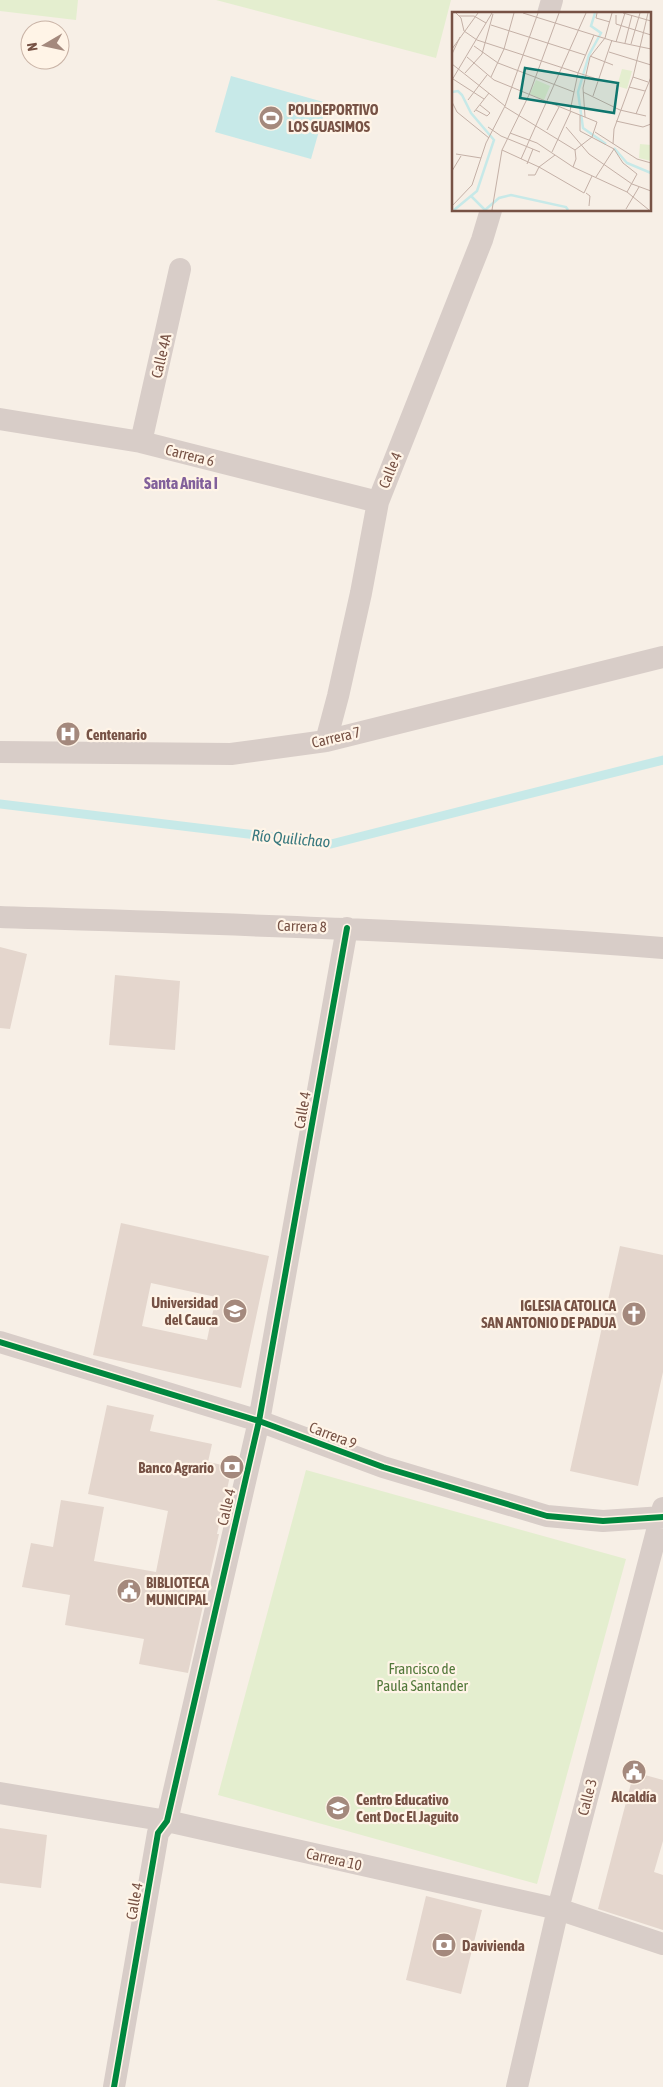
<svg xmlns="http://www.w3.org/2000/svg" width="663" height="2087" viewBox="0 0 663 2087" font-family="'Asap Condensed',sans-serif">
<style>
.green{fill:#e4eecf}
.water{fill:#c7e9e8}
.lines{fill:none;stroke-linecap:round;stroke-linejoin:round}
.stream{stroke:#c7e9e8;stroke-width:9}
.building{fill:#e4d6cd;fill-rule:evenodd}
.minor{stroke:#d8cdc8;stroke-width:22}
.cycleway-casing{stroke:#fff4e7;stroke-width:9}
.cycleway{stroke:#00873e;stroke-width:6}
.labels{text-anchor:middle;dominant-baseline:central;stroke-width:4.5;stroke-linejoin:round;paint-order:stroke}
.poi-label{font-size:15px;font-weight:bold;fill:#775245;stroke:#fff4e7;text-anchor:start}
.street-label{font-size:15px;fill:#775245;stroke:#fff4e7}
.park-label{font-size:15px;fill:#52783a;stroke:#fff4e7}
.neighbourhood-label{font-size:16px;font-weight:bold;fill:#82609b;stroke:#fff4e7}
.water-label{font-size:16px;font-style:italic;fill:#37787e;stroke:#fff4e7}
.inset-river{fill:none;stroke:#c7e9e8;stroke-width:2.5}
.inset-road{fill:none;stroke:#c4b0a6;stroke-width:1}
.view{fill:#0f766e;fill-opacity:0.15;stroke:#0f766e;stroke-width:2.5}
.inset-edge{fill:none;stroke:#775245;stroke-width:2.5}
</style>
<rect width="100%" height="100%" fill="#f7efe6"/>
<!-- green -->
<path class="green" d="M0 0H78L76 20 0 11Z
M216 0H451L436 58Z
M306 1470 626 1559 537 1884 218 1795Z"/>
<!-- water -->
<path class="water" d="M231 76 327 103 311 159 215 132Z"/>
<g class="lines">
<!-- stream -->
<path class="stream" d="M0 804 331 844 663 760"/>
</g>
<!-- building -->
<path class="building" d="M0 947 27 954 10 1029 0 1028Z
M115 975 180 981 175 1050 109 1045Z
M121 1223 269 1256 241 1388 93 1355ZM151 1283 216 1297 207 1340 142 1326Z
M620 1246 663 1255V1372L638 1486 570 1471Z
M107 1405 154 1415 150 1431 212 1444 208 1462 232 1467 217 1534H219L188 1673 139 1664 144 1639 65 1625 70 1595 22 1587 31 1543 53 1547 61 1500 104 1507 94 1561 156 1572 168 1511 88 1494Z
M634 1772 663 1780V1841L654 1872 663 1875V1930L598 1909Z
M0 1828 47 1835 41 1888 0 1883Z
M426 1896 482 1910 461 1994 406 1980Z"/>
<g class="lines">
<!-- minor -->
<path class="minor" d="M548 14 552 0
M0 419 141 442 378 502
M141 442 180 269
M326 741 338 696 361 593 378 502 482 240 491 210
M0 752 231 754 326 741 663 657
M0 917C221 924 442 930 663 948
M0 1342 259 1421 383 1467 547 1516 603 1521 663 1517
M0 1793 167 1821 558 1909 663 1944
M114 2087 158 1833 167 1821 259 1421 347 928
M517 2087 558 1909 663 1508"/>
<defs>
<path id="cycleway" d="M0 1342 259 1421 383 1467 547 1516 603 1521 663 1517
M114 2087 158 1833 167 1821 259 1421 347 928"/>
</defs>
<!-- cycleway casing -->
<use href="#cycleway" class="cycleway-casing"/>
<!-- cycleway -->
<use href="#cycleway" class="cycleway"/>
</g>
<!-- icons -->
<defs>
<symbol id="stadium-disc" viewBox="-11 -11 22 22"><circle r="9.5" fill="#a4897d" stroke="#fff4e7"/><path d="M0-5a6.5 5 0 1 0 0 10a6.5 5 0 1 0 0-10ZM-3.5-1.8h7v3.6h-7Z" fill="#fff"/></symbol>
<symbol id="hospital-disc" viewBox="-11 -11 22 22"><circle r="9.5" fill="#a4897d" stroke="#fff4e7"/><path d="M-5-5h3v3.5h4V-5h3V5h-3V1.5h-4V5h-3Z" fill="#fff"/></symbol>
<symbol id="university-disc" viewBox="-11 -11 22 22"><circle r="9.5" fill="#a4897d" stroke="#fff4e7"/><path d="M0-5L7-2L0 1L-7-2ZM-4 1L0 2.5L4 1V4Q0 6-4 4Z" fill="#fff"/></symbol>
<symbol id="church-disc" viewBox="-11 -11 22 22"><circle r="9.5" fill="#a4897d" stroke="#fff4e7"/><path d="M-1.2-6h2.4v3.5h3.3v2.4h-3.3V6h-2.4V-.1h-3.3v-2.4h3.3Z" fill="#fff"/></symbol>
<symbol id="bank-disc" viewBox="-11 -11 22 22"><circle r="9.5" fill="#a4897d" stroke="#fff4e7"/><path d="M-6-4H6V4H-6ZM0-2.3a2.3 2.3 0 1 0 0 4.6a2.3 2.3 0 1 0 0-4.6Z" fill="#fff"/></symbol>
<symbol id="civic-disc" viewBox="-11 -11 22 22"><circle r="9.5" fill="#a4897d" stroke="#fff4e7"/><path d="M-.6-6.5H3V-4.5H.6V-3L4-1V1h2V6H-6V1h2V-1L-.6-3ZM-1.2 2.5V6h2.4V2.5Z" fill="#fff"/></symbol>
<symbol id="school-disc" viewBox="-11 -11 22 22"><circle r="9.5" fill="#a4897d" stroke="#fff4e7"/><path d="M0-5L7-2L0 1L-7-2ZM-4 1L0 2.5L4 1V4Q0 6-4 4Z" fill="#fff"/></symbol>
</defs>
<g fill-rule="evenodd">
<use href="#stadium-disc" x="257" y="104" width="28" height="28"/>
<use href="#hospital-disc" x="54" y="720" width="28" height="28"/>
<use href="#university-disc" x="221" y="1297" width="28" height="28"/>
<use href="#church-disc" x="620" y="1300" width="28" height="28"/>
<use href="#bank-disc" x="218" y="1453" width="28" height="28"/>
<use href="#civic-disc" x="115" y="1577" width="28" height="28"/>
<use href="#civic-disc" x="620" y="1758" width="28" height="28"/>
<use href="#school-disc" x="324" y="1794" width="28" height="28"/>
<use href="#bank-disc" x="430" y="1931" width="28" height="28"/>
</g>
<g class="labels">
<!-- poi labels -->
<g class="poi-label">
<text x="288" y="109">POLIDEPORTIVO<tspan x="288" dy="17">LOS GUASIMOS</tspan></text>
<text x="86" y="734">Centenario</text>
<text x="218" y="1302" text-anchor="end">Universidad<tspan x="218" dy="17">del Cauca</tspan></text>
<text x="616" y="1305" text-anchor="end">IGLESIA CATOLICA<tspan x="616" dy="17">SAN ANTONIO DE PADUA</tspan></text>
<text x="214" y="1467" text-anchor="end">Banco Agrario</text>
<text x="146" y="1582">BIBLIOTECA<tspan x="146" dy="17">MUNICIPAL</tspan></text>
<text x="634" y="1796" text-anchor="middle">Alcaldía</text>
<text x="356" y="1799">Centro Educativo<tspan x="356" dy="17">Cent Doc El Jaguito</tspan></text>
<text x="462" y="1945">Davivienda</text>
</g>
<!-- street labels -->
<g class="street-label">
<text transform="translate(161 356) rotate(-77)">Calle 4A</text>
<text transform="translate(190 455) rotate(14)">Carrera 6</text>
<text transform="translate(390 470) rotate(-68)">Calle 4</text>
<text transform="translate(336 737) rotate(-13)">Carrera 7</text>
<text transform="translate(302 926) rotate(2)">Carrera 8</text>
<text transform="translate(302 1110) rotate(-80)">Calle 4</text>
<text transform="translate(333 1435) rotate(21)">Carrera 9</text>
<text transform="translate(226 1507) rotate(-77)">Calle 4</text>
<text transform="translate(587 1797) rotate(-75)">Calle 3</text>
<text transform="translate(334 1859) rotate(13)">Carrera 10</text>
<text transform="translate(134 1901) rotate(-80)">Calle 4</text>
</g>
<!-- park labels -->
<g class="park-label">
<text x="422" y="1668">Francisco de<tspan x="422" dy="17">Paula Santander</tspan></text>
</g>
<!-- neighbourhood labels -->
<g class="neighbourhood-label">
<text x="181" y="483">Santa Anita I</text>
</g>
<!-- water labels -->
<g class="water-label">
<text transform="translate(291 838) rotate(5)">Río Quilichao</text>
</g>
</g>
<!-- overview -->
<g transform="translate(452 12)">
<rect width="199" height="199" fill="#f7efe6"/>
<path d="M170 57 180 59 175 77 165 74ZM84 68 98 74 92 88 78 82ZM188 132 199 133V149L187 146Z" fill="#e4eecf"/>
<path class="inset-river" d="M143 1 139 14 149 21 137 43 126 80 131 116 154 132M0 80 6 79 10 83 19 101 42 128 25 179 2 198M162 136 175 151 199 161M19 184 33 198 47 186 59 183 114 195 116 198"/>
<path class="inset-road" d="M4 1 9 6 12 19 25 28 148 68M71 1 161 29 199 37M145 1 144 6 158 10M171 1 199 9M164 3V12L199 23M7 4H22L34 11M39 13 133 43M164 30 173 1M173 31 180 3M179 32 188 1M22 34 46 51 122 80M0 37 26 1M157 40 199 53M0 42 8 25M138 44 161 53M15 45 42 68 145 110 140 125 123 138M0 52 53 94M13 61 30 42 41 2M39 65 52 37 62 1M181 65 196 70M1 67 32 87M0 68 40 1M177 75 193 79M131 80 168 98 194 104M141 84 160 28M16 88 35 63M0 90 5 100 37 126M53 95 123 138 124 147 121 155M24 98 35 104 38 101 28 93M118 99 126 61 142 23M22 100 37 81M184 102 199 65M128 103V119L162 137 171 151 185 162 175 180M133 105 131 76 138 45 153 26 160 1M164 109 191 115 199 112M36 115 49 124 88 140M114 115 137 142 180 172 199 179M95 118 107 95M143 120 185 147 199 151M58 121 85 131 121 155 175 180 197 198M161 132 162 117 181 65 196 1M50 138 87 155 132 181 140 164M100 140 119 99M4 142 29 146M69 147 134 1M75 152 81 137M0 159 9 144M76 163H83L87 155 103 143M144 165 162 137M134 181 138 184 137 194M0 194 20 173 34 131 53 94 86 1M174 197 187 175M40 198 50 138 77 83 107 1"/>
<path class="view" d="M73 56 166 71 162 101 68 86Z"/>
<rect width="199" height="199" class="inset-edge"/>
</g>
<!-- north arrow -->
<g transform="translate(45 45) rotate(261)"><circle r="24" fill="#fff4e7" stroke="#c9b3a6"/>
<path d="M0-4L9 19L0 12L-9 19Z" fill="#a4897d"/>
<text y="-8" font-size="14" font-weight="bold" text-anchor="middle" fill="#775245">N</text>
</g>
</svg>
